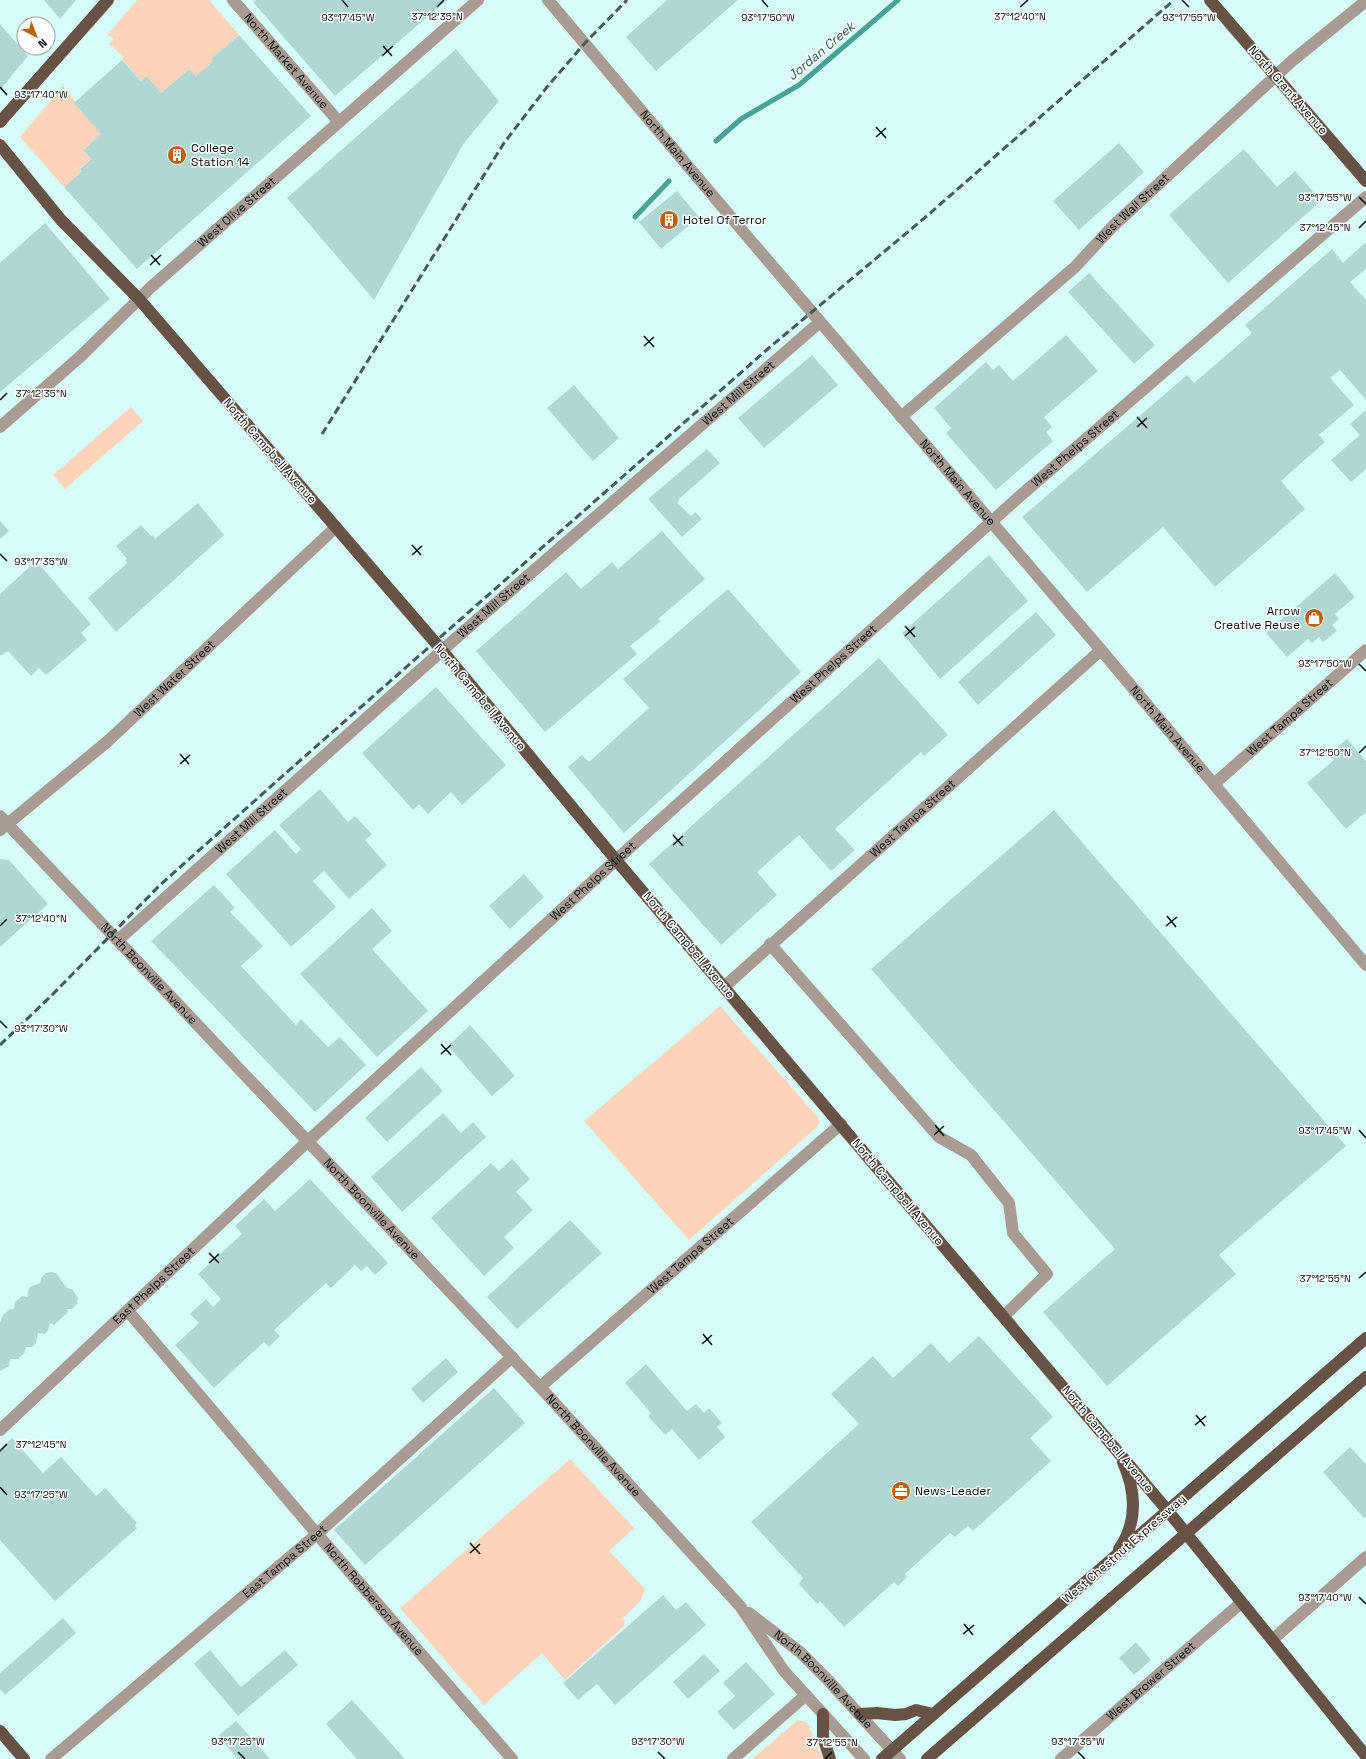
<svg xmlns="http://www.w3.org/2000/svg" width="1366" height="1759" viewBox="0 0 1366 1759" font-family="'Space Grotesk',sans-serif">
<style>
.green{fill:#fdd4ba}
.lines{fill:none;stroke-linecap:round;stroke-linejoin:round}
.stream{stroke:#48a298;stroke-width:5}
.building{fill:#b1d7d2}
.minor{stroke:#a79b93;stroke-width:12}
.major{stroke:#675345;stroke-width:12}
.rail{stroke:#465b58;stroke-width:3;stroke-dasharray:8 4;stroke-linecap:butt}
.major-bridge{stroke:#675345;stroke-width:12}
.ticks{fill:none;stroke:#020e0d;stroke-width:1.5}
.labels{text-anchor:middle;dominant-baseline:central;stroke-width:3;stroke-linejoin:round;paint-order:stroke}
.street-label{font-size:12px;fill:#020e0d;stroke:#fff}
.poi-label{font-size:12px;fill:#020e0d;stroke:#fff;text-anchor:start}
.water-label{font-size:13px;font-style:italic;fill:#235752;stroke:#fff}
.ticks-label{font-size:10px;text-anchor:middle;fill:#020e0d;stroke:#fff;stroke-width:3;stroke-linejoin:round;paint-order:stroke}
</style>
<rect width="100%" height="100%" fill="#d6fdf7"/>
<!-- green -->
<path class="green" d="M137 0H209L239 35 211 59 213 61 196 76 189 69 161 93 147 76 141 81 122 59 123 56 109 44 114 39 107 35Z
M63 86 101 134 83 150 91 159 80 168 82 171 64 187 20 137Z
M131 407 143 421 65 489 53 475Z
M720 1006 817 1116 820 1123 816 1128 689 1240 584 1121Z
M570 1459 634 1528 609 1551 645 1589 641 1600 623 1618 625 1625 565 1680 542 1653 484 1705 400 1608Z
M798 1720 807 1722 823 1759H752Z"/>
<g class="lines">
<!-- stream -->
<path class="stream" d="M716 141 741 119 799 85 898 0
M635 217 669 181"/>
</g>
<!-- building -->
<path class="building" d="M44 0H76L60 19Z
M256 0H447L335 96 253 2Z
M667 0H738L656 71 626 37Z
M0 24 28 56 0 90Z
M239 35 311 116 137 269 64 187 82 171 80 169 91 159 83 150 101 134 74 103 122 60 141 81 147 76 161 93 189 69 196 76 213 61 211 59Z
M456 49 499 101 464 143 374 300 287 198Z
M1119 143 1144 172 1079 230 1053 201Z
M1244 149 1277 187 1295 171 1321 201 1228 283 1169 215Z
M677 191 699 217 661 249 639 222Z
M45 223 110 299 0 392V263Z
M1366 242V269L1350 282 1366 300V400L1340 370 1330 378 1354 405 1319 435 1325 442 1281 481 1305 509 1215 587 1163 527 1087 592 1022 517 1187 375 1194 383 1252 333 1245 325 1332 249 1343 263Z
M1089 273 1155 345 1134 364 1068 292Z
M1066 335 1098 371 1044 417 1052 427 1046 432 1053 441 996 490 946 433 951 428 934 408 986 362 993 370 999 365 1013 381Z
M812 355 838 385 764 448 738 418Z
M574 385 619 438 593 461 547 408Z
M1366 410V469L1351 482 1331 460 1360 435 1350 424Z
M707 449 720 463 679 499 678 503 691 516 695 512 702 519 682 537 648 499Z
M198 503 224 535 116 632 88 598 127 563 125 560 127 559 116 546 141 525 151 536 153 535 155 539Z
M0 521 9 531 0 539Z
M662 531 705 579 658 619 661 621 630 646 637 654 545 732 476 651 566 572 581 589 612 562 618 569Z
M989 555 1028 601 940 679 902 633Z
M36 561 91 624 81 633 87 640 46 675 39 668 31 676 8 651 0 656V594Z
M1335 573 1355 597 1335 614 1339 619 1332 625 1337 631 1323 642 1319 637 1312 643 1308 639 1287 657 1266 633Z
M728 589 801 672 624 833 568 767 582 755 589 762 649 708 623 679Z
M1036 612 1056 635 978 705 958 682Z
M879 658 948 735 924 756 921 752 835 829 855 850 831 871 799 835 757 872 777 895 721 945 649 864Z
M436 687 506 765 462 805 451 792 428 814 419 804 413 810 362 753Z
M1347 739 1366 761V812L1346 829 1307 783 1334 760 1329 754Z
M320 789 348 822 355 816 372 834 365 840 387 865 349 899 324 871 313 881 336 907 291 947 226 874 275 830 296 854 301 849 279 825Z
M1054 810 1346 1146 1219 1255 1236 1274 1107 1386 1043 1312 1115 1249 871 969Z
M0 859 9 860 48 904 0 947Z
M524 874 544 897 510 929 489 906Z
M214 885 235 908 230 912 263 946 241 966 296 1025 301 1019 328 1047 340 1037 366 1065 315 1112 151 941Z
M372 908 392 931 372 949 428 1011 377 1057 300 974Z
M470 1025 515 1076 492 1096 448 1046Z
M421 1067 443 1091 387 1142 365 1118Z
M443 1113 461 1133 473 1122 486 1137 402 1212 371 1177Z
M512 1159 530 1179 516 1192 533 1210 504 1237 514 1248 484 1276 431 1218 491 1163 499 1171Z
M310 1179 388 1263 375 1275 367 1266 361 1271 355 1265 331 1288 326 1283 274 1330 280 1336 269 1347 264 1342 214 1388 175 1345 199 1323 190 1314 206 1299 213 1307 221 1299 198 1274 242 1234 235 1226 264 1199 275 1211Z
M570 1220 602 1253 517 1329 487 1297Z
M51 1272 56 1273 66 1287 73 1290 78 1298 77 1304 72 1309H67L68 1312 54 1325 50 1323 48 1330 45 1334 38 1333 36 1343 32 1347H26L25 1352 18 1359H10L9 1366 0 1371V1322L3 1315 10 1309H14L15 1302 22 1296 28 1297V1291L30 1287 40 1283 41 1278 46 1273Z
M979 1336 1053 1417 1030 1438 1051 1461 973 1531 968 1526 955 1537 950 1533 905 1574 907 1577 898 1586 894 1582 844 1627 820 1601 817 1604 799 1584 803 1578 751 1522 859 1424 831 1394 873 1356 893 1378 931 1343 949 1363Z
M446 1358 458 1372 423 1403 411 1389Z
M646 1364 687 1411 696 1404 704 1413 709 1408 722 1423 717 1427 725 1437 699 1460 672 1429 665 1435 648 1416 651 1413 625 1383Z
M494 1388 525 1423 365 1565 334 1530Z
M12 1438 43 1473 61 1457 96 1496 105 1488 137 1523 135 1525 137 1528 55 1601 0 1540V1449Z
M1350 1447 1366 1464V1516L1364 1518 1323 1472Z
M663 1595 676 1610 686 1602 706 1625 615 1705 597 1684 578 1700 563 1683Z
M63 1618 76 1633 5 1695 0 1689V1673Z
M1136 1642 1151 1660 1134 1675 1119 1658Z
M210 1650 241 1687 285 1650 298 1665 238 1716 194 1664Z
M704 1654 720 1671 688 1699 673 1682Z
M746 1662 775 1694 734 1730 717 1712 735 1696 723 1683Z
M352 1700 405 1759H357L326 1724Z
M236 1721 270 1759H238L218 1736Z"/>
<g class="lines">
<!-- minor -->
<g class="minor">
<path id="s1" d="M233 0 339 122"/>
<path id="s2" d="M548 0 752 242 1101 650 1366 965"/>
<path id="s3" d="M901 417 1075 267 1113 226 1293 60 1366 1"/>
<path id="s4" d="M0 427 81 356 150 288 478 0"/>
<path id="s5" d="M1214 784 1366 650"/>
<path id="s6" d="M0 816 540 1387 740 1606 784 1671 864 1759"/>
<path id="s7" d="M0 830 108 741 336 527"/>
<path id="s8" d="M118 940 455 639 820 322"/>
<path d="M770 944 939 1137 971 1155 1009 1203 1013 1233 1047 1274 1004 1316"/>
<path id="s9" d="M724 987 1101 650"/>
<path id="s10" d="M128 1311 317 1534 512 1759"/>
<path id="s11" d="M540 1387 841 1124"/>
<path id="s12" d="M0 1430 308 1141 616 860 1020 496 1366 197"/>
<path id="s13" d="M749 1613 800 1652 826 1678 900 1759"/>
<path d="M1272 1640 1366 1557"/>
<path id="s14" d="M51 1759 317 1534 512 1357"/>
<path d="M733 1759 806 1695"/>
<path id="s15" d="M1061 1759 1241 1603"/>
</g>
<!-- major -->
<path class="major" d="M0 122 108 0
M0 145 61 220 139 299 434 641 616 860 1168 1511 1366 1756
M1119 1549C1138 1522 1136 1492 1123 1462
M823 1714V1737L830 1759
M860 1714 877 1713 895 1715 906 1714 916 1710 933 1714
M0 1731 24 1759
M882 1759 1366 1338
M927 1759 1366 1377"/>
<!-- rail -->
<path class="rail" d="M322 434 504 143 547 87 585 43 627 0
M0 1045 52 995 160 885 295 765 770 347 928 215 1174 0"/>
<!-- major-bridge -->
<path class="major-bridge" d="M1210 0 1366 181"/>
</g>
<!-- ticks -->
<path class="ticks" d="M342 0 348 7M762 0 768 7M1182 0 1189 7M437 7 444 0M1020 7 1028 0M383 46 392 56M382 56 393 46M0 87 7 95M876 127 886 138M876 137 886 128M1359 197 1366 204M1359 228 1366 221M151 255 160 265M150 265 161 255M644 336 654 347M644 346 654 337M0 400 7 393M1137 417 1147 428M1137 427 1147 418M412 545 421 555M0 554 7 561M412 555 422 546M905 626 915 637M905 636 915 627M1359 664 1366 671M1359 753 1366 746M180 754 189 764M180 764 190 755M673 835 683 846M673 845 683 836M1167 916 1176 927M0 926 7 919M1166 926 1177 917M0 1021 7 1028M441 1044 451 1055M441 1054 451 1045M935 1125 944 1136M1359 1130 1366 1138M934 1135 944 1126M209 1253 219 1263M209 1263 219 1254M1359 1278 1366 1272M703 1334 712 1345M702 1344 712 1335M1196 1415 1205 1426M1195 1425 1206 1416M0 1451 7 1444M0 1487 7 1495M470 1543 480 1554M470 1553 480 1544M1359 1597 1366 1604M964 1624 973 1635M963 1634 974 1625M238 1752 245 1759M658 1752 665 1759M1078 1752 1085 1759M825 1759 832 1752"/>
<!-- icons -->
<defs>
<symbol id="building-disc" viewBox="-11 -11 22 22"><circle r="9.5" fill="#bc6206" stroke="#fff"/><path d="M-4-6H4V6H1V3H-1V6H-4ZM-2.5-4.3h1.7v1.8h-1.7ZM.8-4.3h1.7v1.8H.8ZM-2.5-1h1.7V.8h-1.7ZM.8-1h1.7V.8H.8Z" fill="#fff"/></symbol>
<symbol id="shop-disc" viewBox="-11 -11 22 22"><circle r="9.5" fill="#bc6206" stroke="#fff"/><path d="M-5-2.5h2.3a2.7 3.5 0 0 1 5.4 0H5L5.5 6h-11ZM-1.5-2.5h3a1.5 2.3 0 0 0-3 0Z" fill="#fff"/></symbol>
<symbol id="office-disc" viewBox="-11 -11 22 22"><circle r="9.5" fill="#bc6206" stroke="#fff"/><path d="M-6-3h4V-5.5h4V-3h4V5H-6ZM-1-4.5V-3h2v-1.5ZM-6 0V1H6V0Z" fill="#fff"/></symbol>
</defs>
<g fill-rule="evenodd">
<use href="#building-disc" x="166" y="144" width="22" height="22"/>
<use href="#building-disc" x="658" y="209" width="22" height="22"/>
<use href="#shop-disc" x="1303" y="607" width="22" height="22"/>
<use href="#office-disc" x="890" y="1480" width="22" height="22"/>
</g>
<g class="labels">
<!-- street labels -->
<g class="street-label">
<text stroke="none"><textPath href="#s1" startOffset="81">North Market Avenue</textPath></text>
<text transform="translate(1288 90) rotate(49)">North Grant Avenue</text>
<text stroke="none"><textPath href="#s2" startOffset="201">North Main Avenue</textPath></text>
<text stroke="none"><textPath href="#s3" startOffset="312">West Wall Street</textPath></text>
<text stroke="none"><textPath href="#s4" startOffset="320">West Olive Street</textPath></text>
<text stroke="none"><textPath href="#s8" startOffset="827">West Mill Street</textPath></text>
<text stroke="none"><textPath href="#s12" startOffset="1456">West Phelps Street</textPath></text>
<text transform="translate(270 451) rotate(49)">North Campbell Avenue</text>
<text stroke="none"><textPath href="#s2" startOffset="633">North Main Avenue</textPath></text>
<text stroke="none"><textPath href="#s8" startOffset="503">West Mill Street</textPath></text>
<text stroke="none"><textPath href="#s12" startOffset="1132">West Phelps Street</textPath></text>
<text stroke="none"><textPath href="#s7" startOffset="231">West Water Street</textPath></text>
<text transform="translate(480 697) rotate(50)">North Campbell Avenue</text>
<text stroke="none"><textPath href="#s5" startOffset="101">West Tampa Street</textPath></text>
<text stroke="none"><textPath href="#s2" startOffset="957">North Main Avenue</textPath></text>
<text stroke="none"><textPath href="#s9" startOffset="253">West Tampa Street</textPath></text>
<text stroke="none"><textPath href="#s8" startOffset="179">West Mill Street</textPath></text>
<text stroke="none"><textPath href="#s12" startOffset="808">West Phelps Street</textPath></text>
<text transform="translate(689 945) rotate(50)">North Campbell Avenue</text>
<text stroke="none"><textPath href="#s6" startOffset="217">North Boonville Avenue</textPath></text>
<text transform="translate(898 1192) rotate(50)">North Campbell Avenue</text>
<text stroke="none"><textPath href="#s6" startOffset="541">North Boonville Avenue</textPath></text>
<text stroke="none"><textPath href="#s11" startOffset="200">West Tampa Street</textPath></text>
<text stroke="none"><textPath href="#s12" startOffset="211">East Phelps Street</textPath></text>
<text transform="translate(1108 1439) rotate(50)">North Campbell Avenue</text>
<text stroke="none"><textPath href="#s6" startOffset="865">North Boonville Avenue</textPath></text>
<text transform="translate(1124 1549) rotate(-41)">West Chestnut Expressway</text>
<text stroke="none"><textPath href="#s14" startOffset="306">East Tampa Street</textPath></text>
<text stroke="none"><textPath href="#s10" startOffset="379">North Robberson Avenue</textPath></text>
<text stroke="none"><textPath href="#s13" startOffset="100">North Boonville Avenue</textPath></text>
<text stroke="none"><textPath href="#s15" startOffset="119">West Brower Street</textPath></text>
</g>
<!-- poi labels -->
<g class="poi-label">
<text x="191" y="148">College<tspan x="191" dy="14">Station 14</tspan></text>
<text x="683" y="220">Hotel Of Terror</text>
<text x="1300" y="611" text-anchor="end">Arrow<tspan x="1300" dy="14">Creative Reuse</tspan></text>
<text x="915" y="1491">News-Leader</text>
</g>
<!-- water labels -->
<g class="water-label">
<text transform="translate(821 51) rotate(-40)">Jordan Creek</text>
</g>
</g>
<g class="ticks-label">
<text x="437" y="20">37°12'35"N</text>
<text x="1020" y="20">37°12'40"N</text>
<text x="348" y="21">93°17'45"W</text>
<text x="768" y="21">93°17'50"W</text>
<text x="1189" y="21">93°17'55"W</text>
<text x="41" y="98">93°17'40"W</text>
<text x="1325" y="201">93°17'55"W</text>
<text x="1325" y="231">37°12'45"N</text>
<text x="41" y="397">37°12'35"N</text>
<text x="41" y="565">93°17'35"W</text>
<text x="1325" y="667">93°17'50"W</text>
<text x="1325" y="756">37°12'50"N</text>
<text x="41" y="922">37°12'40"N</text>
<text x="41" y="1032">93°17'30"W</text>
<text x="1325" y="1134">93°17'45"W</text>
<text x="1325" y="1282">37°12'55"N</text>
<text x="41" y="1448">37°12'45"N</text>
<text x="41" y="1498">93°17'25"W</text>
<text x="1325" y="1601">93°17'40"W</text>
<text x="238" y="1745">93°17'25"W</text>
<text x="658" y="1745">93°17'30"W</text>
<text x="1078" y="1745">93°17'35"W</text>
<text x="832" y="1746">37°12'55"N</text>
</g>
<!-- north arrow -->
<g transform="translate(36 36) rotate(138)"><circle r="19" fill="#ffffff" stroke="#9a9f9e"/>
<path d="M0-3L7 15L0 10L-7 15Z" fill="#bc6206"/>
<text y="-6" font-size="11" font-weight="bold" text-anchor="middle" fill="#020e0d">N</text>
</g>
</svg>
